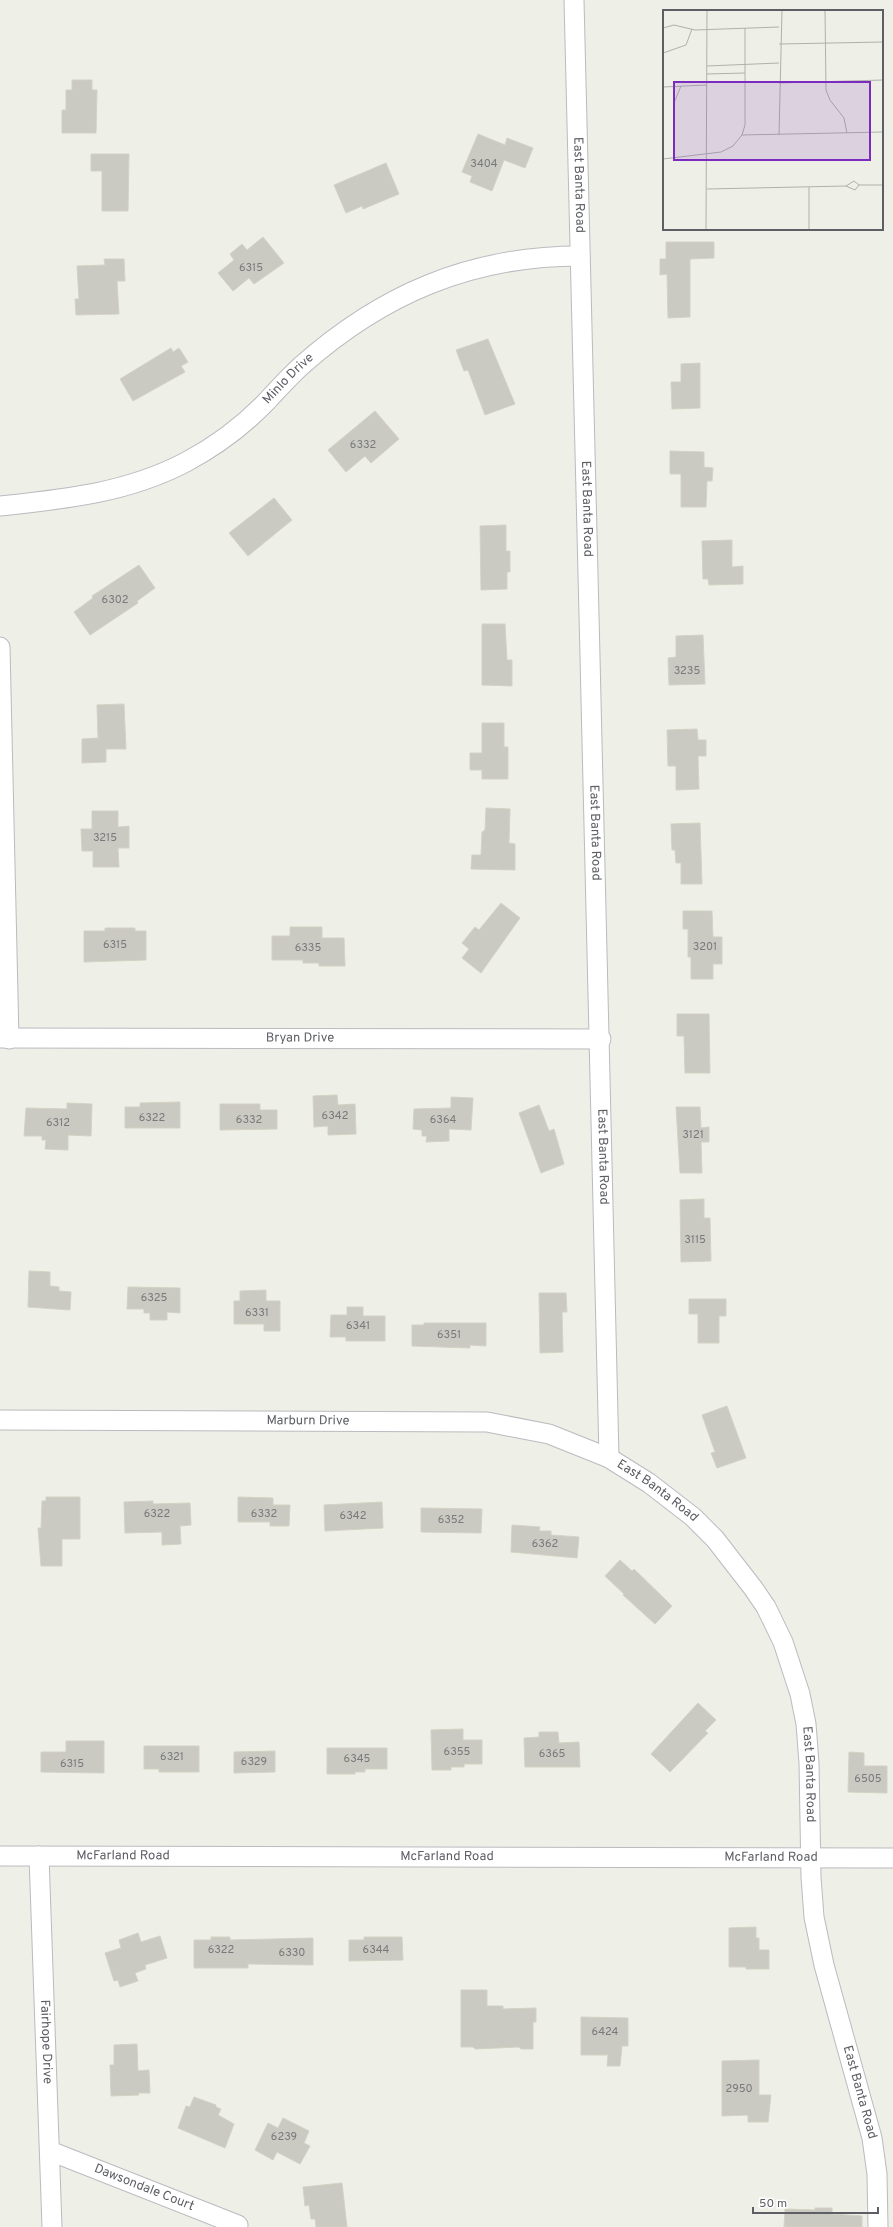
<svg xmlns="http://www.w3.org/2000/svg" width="893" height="2227" viewBox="0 0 893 2227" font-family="Overpass,sans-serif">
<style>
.building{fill:#cac9c2;stroke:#d3d2c4}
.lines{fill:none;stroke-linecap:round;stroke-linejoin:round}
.minor-casing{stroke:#babbc0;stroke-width:21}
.minor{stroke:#fff;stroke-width:19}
.labels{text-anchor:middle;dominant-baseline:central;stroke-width:3.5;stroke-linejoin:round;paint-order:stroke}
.number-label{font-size:11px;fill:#787a7c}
.street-label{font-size:13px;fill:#5d5f65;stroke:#fff}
.inset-road{fill:none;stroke:#b0b1ae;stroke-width:1}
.view{fill:#7b2cbf;fill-opacity:0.15;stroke:#7b2cbf;stroke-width:2}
.inset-edge{fill:none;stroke:#5d5f65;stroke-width:2}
</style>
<rect width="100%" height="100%" fill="#eeefe6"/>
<!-- building -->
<path class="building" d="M72 80H92V90H97L96 133H62V110H66V90H72Z
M478 134 505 145 507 138 533 148 525 168 504 160 492 191 470 182 472 176 462 172Z
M91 154H129L128 211H102V171H91Z
M386 163 399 194 363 209 362 206 346 213 334 185Z
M263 237 284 263 254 284 249 278 233 291 218 273 234 260 230 254 242 244 247 250Z
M666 242H714V258L690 259V317L668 318 667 274 660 275V259H666Z
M104 259H124L125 281H117L119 314 76 315 75 299H79L77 266 105 265Z
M488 339 515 404 485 415 468 370 464 371 456 350Z
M171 348 173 352 179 348 188 362 181 366 185 372 133 401 120 379Z
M700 363V408L672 409 671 382H681V364Z
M375 411 399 439 371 463 365 456 346 472 328 450Z
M670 451 704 452V467L713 468 712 481H707L706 507H681V474H670Z
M274 498 292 520 248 556 229 533Z
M506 525V551H510V572H507V589L481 590 480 526Z
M732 540V567L743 566V584L709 585 708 579H703L702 541Z
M139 565 155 588 137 601 138 603 90 635 74 612 93 598 92 596Z
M482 624H505L507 660H512V686L482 685Z
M703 635 705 684 669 685 668 658 676 657V636Z
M124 704 126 749H106V762L82 763V739L98 738 97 705Z
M482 723H504V747H508V779H482V770H470V753H482Z
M697 729 698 740H706V756H698L699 789 676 790V766H668L667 730Z
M486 808 510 809 509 843 515 844V870L471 869 472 855H481L482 832 485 830Z
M92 811H118V827L129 826V848H118L119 867H93V851H82L81 829H92Z
M700 823 702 884H681V863H676L675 850H672L671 824Z
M501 903 520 918 481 973 462 958 469 949 462 943 475 927 479 930Z
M683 911H712L713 937H722V964H713V979H691V957H688V929H683Z
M290 927H322V938H344L345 966H319V963H303V960H272V936H290Z
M105 928H135V931H146V960L84 962V931H105Z
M677 1014H709L710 1073H685L684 1036H677Z
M337 1095 338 1105 355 1104 356 1134 328 1135V1126L314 1127 313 1096Z
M451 1097 473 1098 471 1130 449 1129V1141L426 1142 427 1136H422V1130L413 1129 414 1109 451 1108Z
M180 1102V1128H125V1107H140V1103Z
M67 1103 92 1104 91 1136 68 1135V1150L45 1149 46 1140H42V1136H24L26 1108 67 1109Z
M220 1104H260V1110H277V1129L220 1130Z
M539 1105 549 1131 554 1129 564 1164 541 1173 519 1113Z
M676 1107H700L701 1128 709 1127V1142H701L702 1173H680Z
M704 1199V1218H710L711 1261 681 1262 680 1200Z
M29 1271 50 1272V1286L59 1287V1291L71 1292 70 1310 28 1307Z
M128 1287 180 1288V1313L167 1312V1320H150V1313H144V1309H127Z
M266 1290V1301H280V1331H264V1324H234V1301H240V1291Z
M539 1293H566L567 1312H562L563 1352 540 1353Z
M689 1299H726V1316H719V1343H698V1314H689Z
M347 1307H363V1316H385V1341H346V1337H330L331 1315H347Z
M424 1323H486V1346L470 1345V1348L412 1346V1325H424Z
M727 1406 746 1458 717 1468 711 1453 715 1452 702 1415Z
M46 1497H80V1539H62V1566H41L38 1528H41L42 1501H46Z
M238 1497 273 1498V1505H290L289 1526H270V1522H238Z
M153 1501V1504L190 1503 191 1525 180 1526 181 1544 162 1545V1532L125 1533 124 1502Z
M382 1502 383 1528 325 1531 324 1505Z
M421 1508 482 1509 481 1533 421 1532Z
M512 1525 540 1527 539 1531H551V1535L579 1537 577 1558 511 1552Z
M620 1560 632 1571 634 1569 672 1606 655 1624 623 1595 624 1594 605 1576Z
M698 1703 716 1720 705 1731 708 1733 670 1772 651 1754Z
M463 1729V1740H482V1764H464V1767H451V1770H432L431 1730Z
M539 1732H558L559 1743 579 1742 580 1767H525L524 1738 539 1737Z
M66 1741H104V1773L41 1772V1752H66Z
M144 1746H199V1772H159V1769H144Z
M327 1748H387V1769H365V1772H355V1774H327Z
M275 1751V1772L234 1773V1752Z
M849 1752 864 1753V1766H887V1793L848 1792Z
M756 1927V1938H759V1950H769V1969H746V1967H729V1928Z
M138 1933 141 1942 160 1936 167 1958 145 1965 146 1969 135 1973 138 1981 120 1987 118 1980 114 1981 105 1953 121 1948 119 1940Z
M211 1937H230V1940L313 1938V1965L248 1964V1968H194V1940H211Z
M364 1937H402L403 1960 349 1961V1940H364Z
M461 1990H487V2006H503V2009L536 2008V2022H533V2049H521L519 2047 475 2049 473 2047H461Z
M581 2017 628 2018V2046H622L620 2066H607L608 2055H581Z
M137 2044 138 2071 149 2070 150 2093H138L139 2095 111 2096 110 2065H114V2045Z
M759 2060V2095H771L768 2122H748V2115L722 2116V2061Z
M194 2097 216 2105V2107L221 2109 218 2115 234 2124 225 2148 178 2128 186 2106 190 2107Z
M283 2118 309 2131 304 2143 310 2146 300 2164 277 2152 273 2160 255 2150 268 2123 278 2128Z
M342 2183 347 2227H316L315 2219H311L309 2205 305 2206 303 2187Z
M815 2208H832V2214L862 2216V2227H784L785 2209 815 2210Z"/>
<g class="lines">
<defs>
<g id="minor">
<path id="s1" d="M574 0C585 486 599 972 609 1458L649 1483 693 1517 715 1539 753 1588 766 1607 783 1642 800 1694 806 1724 809 1763 811 1877 814 1917 824 1965 872 2138 877 2174 878 2227"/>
<path id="s2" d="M0 506C65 499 127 493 186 462 216 446 244 425 267 401 278 389 289 377 301 366 382 294 471 256 580 256"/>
<path d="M0 647 9 1039"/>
<path id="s3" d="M0 1038 601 1039"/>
<path id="s4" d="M0 1420 487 1422 549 1434 609 1458"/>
<path id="s5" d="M0 1856 893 1858"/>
<path id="s6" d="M39 1856 52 2227"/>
<path id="s7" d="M50 2151 238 2225"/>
</g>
</defs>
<!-- minor casing -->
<use href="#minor" class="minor-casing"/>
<!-- minor -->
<use href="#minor" class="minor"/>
</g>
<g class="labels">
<!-- number labels -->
<g class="number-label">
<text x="484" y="164">3404</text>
<text x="251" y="268">6315</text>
<text x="363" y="445">6332</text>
<text x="115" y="600">6302</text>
<text x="687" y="671">3235</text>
<text x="105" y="838">3215</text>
<text x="115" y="945">6315</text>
<text x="705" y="947">3201</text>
<text x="308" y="948">6335</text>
<text x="335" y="1116">6342</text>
<text x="152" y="1118">6322</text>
<text x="249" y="1120">6332</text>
<text x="443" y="1120">6364</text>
<text x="58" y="1123">6312</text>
<text x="693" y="1135">3121</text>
<text x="695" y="1240">3115</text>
<text x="154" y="1298">6325</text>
<text x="257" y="1313">6331</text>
<text x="358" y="1326">6341</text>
<text x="449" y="1335">6351</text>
<text x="157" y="1514">6322</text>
<text x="264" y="1514">6332</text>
<text x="353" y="1516">6342</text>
<text x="451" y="1520">6352</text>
<text x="545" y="1544">6362</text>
<text x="457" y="1752">6355</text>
<text x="552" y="1754">6365</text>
<text x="172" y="1757">6321</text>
<text x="357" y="1759">6345</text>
<text x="254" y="1762">6329</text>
<text x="72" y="1764">6315</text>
<text x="868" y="1779">6505</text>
<text x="221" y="1950">6322</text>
<text x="376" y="1950">6344</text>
<text x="292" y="1953">6330</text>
<text x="605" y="2032">6424</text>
<text x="739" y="2089">2950</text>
<text x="284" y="2137">6239</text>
</g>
<!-- street labels -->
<g class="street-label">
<text stroke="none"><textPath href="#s1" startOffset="185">East Banta Road</textPath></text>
<text stroke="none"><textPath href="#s2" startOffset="325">Minlo Drive</textPath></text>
<text stroke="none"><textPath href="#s1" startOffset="509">East Banta Road</textPath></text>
<text stroke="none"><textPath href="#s1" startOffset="833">East Banta Road</textPath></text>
<text stroke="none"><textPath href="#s3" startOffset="300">Bryan Drive</textPath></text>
<text stroke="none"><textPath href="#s1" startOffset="1157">East Banta Road</textPath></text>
<text stroke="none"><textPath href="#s4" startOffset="308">Marburn Drive</textPath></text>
<text stroke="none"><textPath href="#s1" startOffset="1517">East Banta Road</textPath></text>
<text stroke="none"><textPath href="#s1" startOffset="1852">East Banta Road</textPath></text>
<text stroke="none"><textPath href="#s5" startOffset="123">McFarland Road</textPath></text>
<text stroke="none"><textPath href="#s5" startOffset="447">McFarland Road</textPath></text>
<text stroke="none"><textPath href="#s5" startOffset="771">McFarland Road</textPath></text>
<text stroke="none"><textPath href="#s6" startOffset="186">Fairhope Drive</textPath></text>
<text stroke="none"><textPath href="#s1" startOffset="2176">East Banta Road</textPath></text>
<text stroke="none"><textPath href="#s7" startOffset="101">Dawsondale Court</textPath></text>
</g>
</g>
<!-- overview -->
<g transform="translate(663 10)">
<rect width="220" height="220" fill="#eeefe6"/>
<path class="inset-road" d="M162 0 163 80 167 90 181 108 184 123M0 18 11 15 32 20 116 17M116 34 220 32M0 43 23 35 29 19M44 56 116 53M44 64 82 63M116 73 220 70M0 77 44 75M11 93 18 76M79 125 82 115V18M116 125 119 0M0 149 58 142 70 136 79 125 220 122M196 175H220M44 179 183 176 191 171 196 175 192 180 183 176M43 220 44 0M146 220V177"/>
<path class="view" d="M11 72H207V150H11Z"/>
<rect width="220" height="220" class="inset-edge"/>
</g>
<!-- scale -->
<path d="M753 2207v6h125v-6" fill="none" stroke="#5d5f65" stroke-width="2"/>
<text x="759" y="2207" font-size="12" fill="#5d5f65" stroke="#ffffff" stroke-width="3" paint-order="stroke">50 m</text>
</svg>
